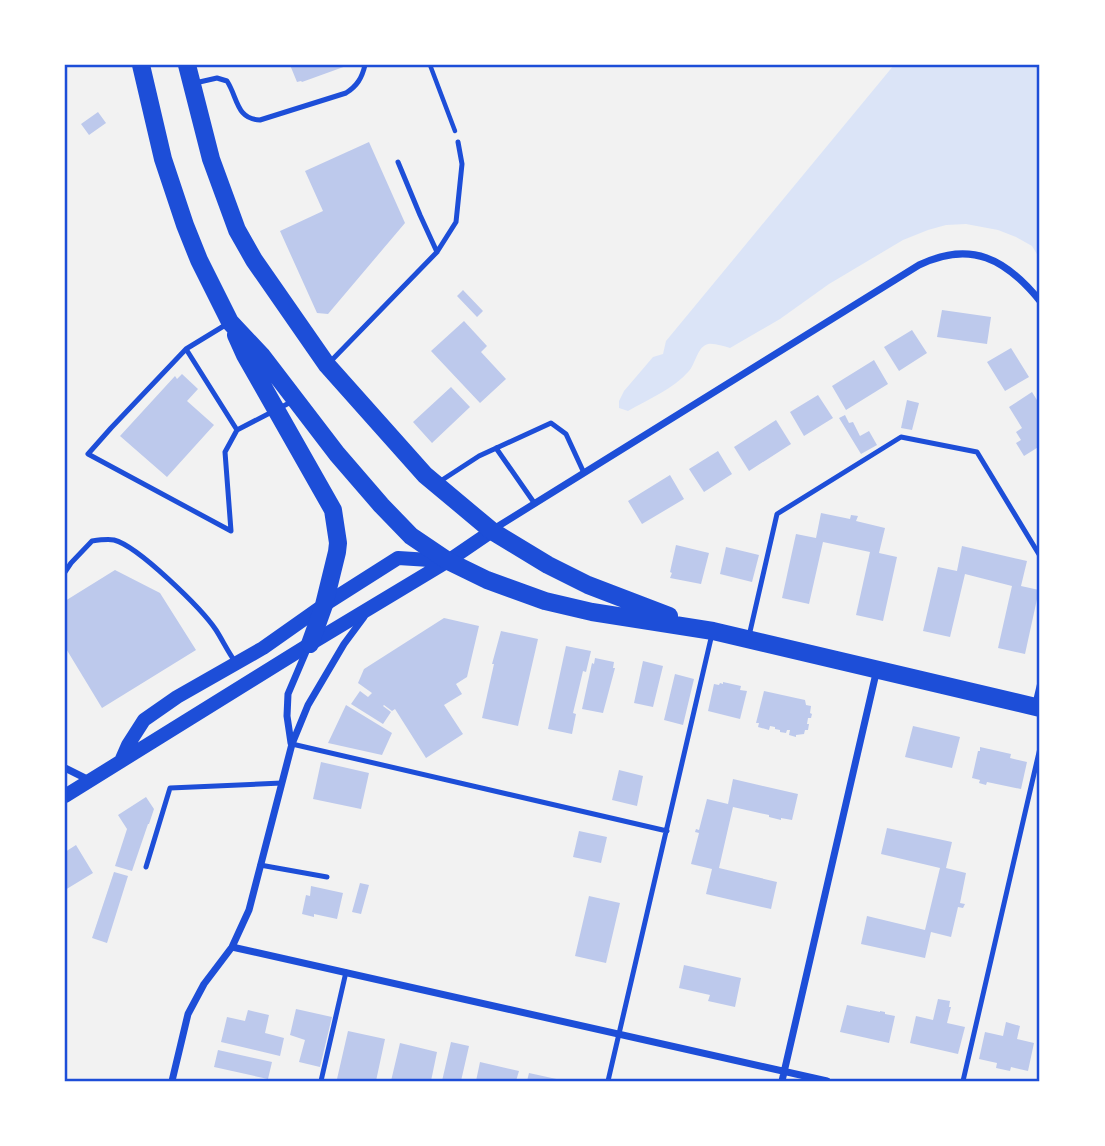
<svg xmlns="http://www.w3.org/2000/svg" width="1105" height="1146" viewBox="0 0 1105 1146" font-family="Bitter,serif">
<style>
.green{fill:#dbe4f7}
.building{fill:#bdc9ec}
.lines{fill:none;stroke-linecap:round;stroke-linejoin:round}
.path{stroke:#1d4ed8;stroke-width:4.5}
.service{stroke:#1d4ed8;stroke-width:5}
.minor{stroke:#1d4ed8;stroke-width:7}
.secondary{stroke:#1d4ed8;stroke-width:14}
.primary{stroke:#1d4ed8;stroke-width:18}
.neatline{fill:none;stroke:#1d4ed8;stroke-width:2.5}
</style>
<rect width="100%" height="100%" fill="#f2f2f2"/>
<!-- green -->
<path class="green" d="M894 65H1040V259L1032 246 1016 237 998 230 966 224 946 225 928 230 903 240 829 284 780 319 730 348C723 346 714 343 708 344 697 347 696 363 689 371 673 389 649 399 628 411L619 408V401L624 391 653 357 663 354 666 341Z"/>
<!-- building -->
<path class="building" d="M290 65H349L302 82 301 81 297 82Z
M98 112 106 123 89 135 81 124Z
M369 142 405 223 328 314 317 313 280 231 323 211 305 171Z
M463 290 483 311 477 317 457 296Z
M942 310 991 317 987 344 937 337Z
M464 321 487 346 481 352 506 379 480 403 431 351Z
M912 330 927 353 899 371 884 347Z
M1011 348 1029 377 1005 391 987 362Z
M874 360 888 384 846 410 832 386Z
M182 374 198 389 187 401 214 425 167 477 120 436 175 376 177 379Z
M451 387 470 407 432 443 413 422Z
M1032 392 1040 405V446L1024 456 1016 443 1021 440 1016 432 1022 428 1009 407Z
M818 395 833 418 804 436 790 412Z
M907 400 919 403 912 430 901 428Z
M845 415 849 423 853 422 860 436 869 431 877 445 861 454 839 418Z
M776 420 791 444 749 471 734 447Z
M718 451 732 474 704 492 689 469Z
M670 475 684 499 642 524 628 501Z
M821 513 850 519 851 515 858 516 856 521 885 528 879 553 897 557 883 621 856 615 870 552 823 542 809 604 782 598 796 534 816 538Z
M676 545 709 553 701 584 670 578 672 573 670 572Z
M962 546 1027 561 1021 586 1039 590 1025 654 998 648 1012 586 965 574 950 637 923 631 938 567 957 571Z
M726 547 759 555 752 582 720 574Z
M115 570 160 593 196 650 102 708 65 647V601Z
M444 618 479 626 467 677 456 684 462 694 444 705 463 734 426 758 395 709 392 711 384 705 383 706 391 712 383 724 351 704 360 691 368 697 372 693 358 683 364 669Z
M501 631 538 639 518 726 482 718 494 664H492Z
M566 646 591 651 586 672 583 671 573 713 576 714 572 734 548 729Z
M595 658 614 662 613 668H615L603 713 582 709 592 663 594 664Z
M643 661 663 666 653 707 634 703Z
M675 674 694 679 683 725 664 720Z
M723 682 741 686 740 690 747 691 740 719 708 711 714 684 719 685 720 683 723 684Z
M764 691 805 700 806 705 811 706 810 713 812 714 811 718H808L807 724H809L808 730H805L804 734 796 735V737L789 735 790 730H787L786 733 780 732V730L775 729V727L770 726 769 730 758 727 759 723H756Z
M346 705 392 733 382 755 328 743Z
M913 726 960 737 952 768 905 757Z
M980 747 1011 754 1010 758 1027 762 1021 789 987 782 986 785 979 783 980 780 972 778 978 751H980Z
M321 762 369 773 361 809 313 799Z
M619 770 643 776 637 806 612 800Z
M733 779 798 794 792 820 781 818V820L769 817V815L733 807 719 868 777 882 771 909 706 894 712 869 691 864 699 833 695 832 696 829 699 830 707 799 728 804Z
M146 797 154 809 149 824H148L132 871 115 866 127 829 118 815Z
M887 828 952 842 946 868 966 873 960 903 965 904 963 908 958 907 951 937 931 932 925 958 861 944 867 916 925 930 940 868 881 854Z
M579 831 607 837 601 863 573 857Z
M76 845 93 873 65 890V852Z
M114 872 128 876 107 943 92 938Z
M360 883 369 885 361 914 352 912Z
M311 886 343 893 337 919 314 914V917L302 914 306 895 310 896Z
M589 896 620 903 606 963 575 956Z
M684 965 741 978 735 1007 708 1001 710 995 679 988Z
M938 999 950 1001 949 1007H951L947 1023 965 1027 958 1054 910 1043 916 1016 933 1020Z
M847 1005 880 1012V1011L885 1012V1014L895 1016 889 1043 840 1032Z
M296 1009 332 1017 320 1067 299 1062 305 1040 290 1035Z
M248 1010 269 1015 265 1033 284 1038 280 1056 221 1042 227 1017 245 1021Z
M1006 1022 1020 1026 1017 1039 1034 1043 1028 1071 1011 1067 1010 1071 996 1068 997 1063 979 1059 985 1032 1003 1036Z
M348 1031 385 1039 376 1081H345L337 1079Z
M451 1042 469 1046 461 1081H442Z
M400 1043 437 1052 431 1081H391Z
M218 1050 272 1062 268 1079 214 1067Z
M480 1062 519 1071 516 1081H476Z
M529 1073 561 1080V1081H527Z"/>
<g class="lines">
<!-- path -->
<path class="path" d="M430 65 455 131"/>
<!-- service -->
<path class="service" d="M195 83 217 78 227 81C238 98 236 119 260 120L346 93C357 86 362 78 365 65
M398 162 420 215 437 252
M227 324 186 349 237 430 293 401
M186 349 111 428 88 454 231 531 225 452 237 430
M329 363 437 252 456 222 462 164 458 142
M496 448 535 504
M439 482 479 456 551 423 566 434 584 473
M65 572 71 563 92 541C99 540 108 539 114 540 138 546 202 609 216 630 223 641 228 652 236 663
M749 636 777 514 901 437 977 452 1040 556
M1035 703 1040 682
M292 744 667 831
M260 865 327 877
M146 867 170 788 282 783
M321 1081 346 972
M608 1081 712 634
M963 1081 1040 748"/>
<!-- minor -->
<path class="minor" d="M492 530 919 265C971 240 1006 259 1040 301
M291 743 287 716 288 694 308 647
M65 768 89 780
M232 947 827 1081
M172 1081 188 1014 204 984 232 947 249 910 292 744 308 705 344 644 364 617
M782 1081 877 669"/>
<!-- secondary -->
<path class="secondary" d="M121 761 128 745 144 720 177 697 263 648 324 605 398 558 446 561
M65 796 310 644 448 561 492 531"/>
<!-- primary -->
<path class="primary" d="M141 65 163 159 185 225 199 260 230 322 262 356 337 454 381 505 411 536 448 561 487 580 545 601 592 612 713 631 1040 708
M187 65 211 159 237 230 254 260 327 365 425 475 492 531 548 565 588 585 669 616
M236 335 245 355 333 510 338 543 337 552 324 605 310 644"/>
</g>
<!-- border -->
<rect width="1105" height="1146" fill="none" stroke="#ffffff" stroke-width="133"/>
<rect x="66" y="66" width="972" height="1014" class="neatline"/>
</svg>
